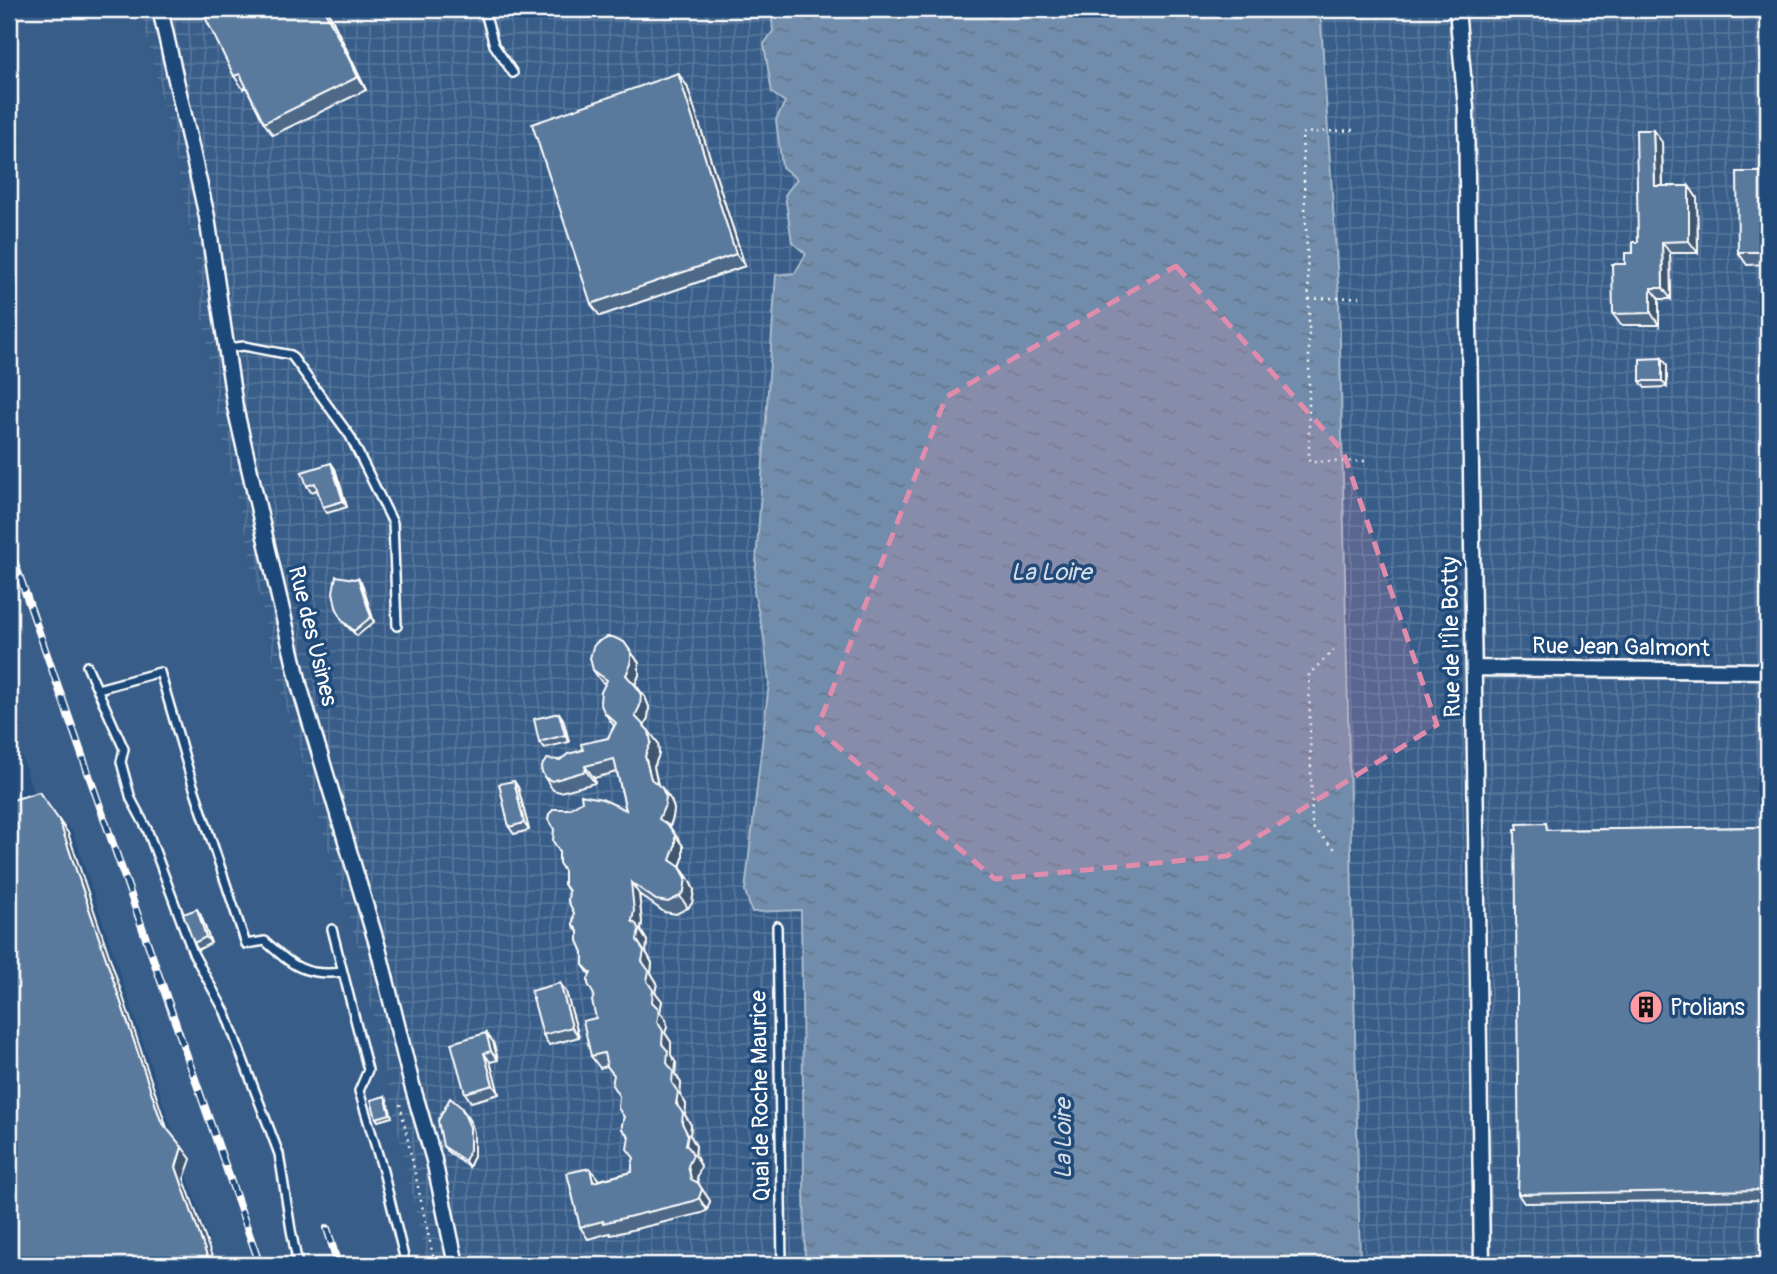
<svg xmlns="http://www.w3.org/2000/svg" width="1777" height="1274" viewBox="0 0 1777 1274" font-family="Pangolin,sans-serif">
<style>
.built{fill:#375d88}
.industrial{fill:url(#industrial-grid)}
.water{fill:url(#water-ripples);stroke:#aabbcd;stroke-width:2}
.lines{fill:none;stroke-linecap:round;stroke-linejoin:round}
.lane-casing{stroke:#fff;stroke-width:12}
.street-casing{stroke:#fff;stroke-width:19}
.path{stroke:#fff;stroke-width:2.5;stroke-dasharray:2 5;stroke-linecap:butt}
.lane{stroke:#1f4a7a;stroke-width:7}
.street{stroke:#1f4a7a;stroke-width:14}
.rail-casing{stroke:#fff;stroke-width:8}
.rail{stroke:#1f4a7a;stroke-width:5;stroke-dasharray:16;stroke-linecap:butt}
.wall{fill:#4d6987;stroke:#fff;stroke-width:2}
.shaded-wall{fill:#3f556e;stroke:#fff;stroke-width:2}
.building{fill:#5a7a9d;stroke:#fff;stroke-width:2}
.marked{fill:#e08cad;fill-opacity:0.2;stroke:#e08cad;stroke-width:5;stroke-dasharray:14 9;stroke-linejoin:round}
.labels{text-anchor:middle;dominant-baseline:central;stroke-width:7;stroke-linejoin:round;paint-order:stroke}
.street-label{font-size:23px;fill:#fff;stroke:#1f4a7a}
.poi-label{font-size:23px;fill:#fff;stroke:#1f4a7a;text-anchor:start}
.water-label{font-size:24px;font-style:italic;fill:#d4dde6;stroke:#1f4a7a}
</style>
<defs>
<pattern id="industrial-grid" width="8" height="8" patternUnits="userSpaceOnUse" patternTransform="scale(1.75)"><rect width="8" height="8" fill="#375d88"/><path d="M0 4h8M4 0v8" fill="none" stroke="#55759a"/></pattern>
<pattern id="water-ripples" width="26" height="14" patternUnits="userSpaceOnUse" patternTransform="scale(1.75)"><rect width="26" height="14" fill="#718dab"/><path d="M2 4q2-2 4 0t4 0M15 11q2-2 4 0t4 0" fill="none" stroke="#64768a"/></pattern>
</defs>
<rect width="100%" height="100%" fill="#28517f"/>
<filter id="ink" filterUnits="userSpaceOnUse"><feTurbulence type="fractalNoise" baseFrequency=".0143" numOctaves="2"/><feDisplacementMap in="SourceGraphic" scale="14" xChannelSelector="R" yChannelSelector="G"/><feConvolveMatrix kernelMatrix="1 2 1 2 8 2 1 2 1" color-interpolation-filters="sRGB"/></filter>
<g filter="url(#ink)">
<!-- built -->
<path class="built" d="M9 9H140L174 152 191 234 216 412 245 532 281 693 357 943 427 1265H217L73 832 36 800 9 719Z"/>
<!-- industrial -->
<path class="industrial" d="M140 9H771L773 31 797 179 785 195 792 242 807 254 795 273 776 276 754 592 764 637 769 683 745 891 752 912 801 910 805 1265H427L357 943 281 693 245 532 216 412 191 234 174 152Z
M1320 9H1768V1265H1360L1339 298Z"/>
<!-- water -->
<path class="water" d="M771 9H1320L1339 298 1360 1265H805L801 910 752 912 745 891 769 683 764 637 754 592 776 275 795 273 806 254 792 242 785 195 797 179 782 167 776 120 785 102 772 93 764 44 773 31Z"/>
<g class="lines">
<defs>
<path id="lane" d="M484 9 494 45 513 73
M227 348 244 346 291 355 350 436 393 523 397 626
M87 666 124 749 121 762 131 799 147 829 193 953 225 1012 279 1154 291 1230 298 1265
M98 689 160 672 192 782 246 944 265 941C292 965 304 977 343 972
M777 926 782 1265
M332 929 368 1070 359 1091 383 1171 406 1265"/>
<path id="street" d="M160 9 207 217 235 407 300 688 377 944 412 1085 434 1160 456 1265
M1457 9 1466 108 1482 1265
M1474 668 1768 671"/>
</defs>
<!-- lane casing -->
<use href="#lane" class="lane-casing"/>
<!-- street casing -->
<use href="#street" class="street-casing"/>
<!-- path -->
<path class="path" d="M1353 130 1302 133 1309 299V462L1365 461
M1309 299 1360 297
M1334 650 1309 674 1312 827 1338 852
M400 1104 435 1265"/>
<!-- lane -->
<use href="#lane" class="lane"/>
<!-- street -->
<use href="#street" class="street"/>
<defs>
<path id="rail" d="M9 546 260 1265
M327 1228 338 1265"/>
</defs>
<!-- rail casing -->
<use href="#rail" class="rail-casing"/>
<!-- rail -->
<use href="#rail" class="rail"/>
</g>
<!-- wall -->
<path class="wall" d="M327 9 366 90 273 135 264 123 246 87 243 89 234 76Z
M687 86 745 266 600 316 591 304Z
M1662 142 1663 186H1689L1697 198 1698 253H1670L1671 299H1659V325H1621L1613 314 1625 264 1633 253 1638 242Z
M1768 172V264L1747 265 1738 252Z
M1667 365V387L1645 388 1640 381Z
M331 463 335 469 347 507 327 513 323 507 317 490 311 492 307 486Z
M358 578 362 584 374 622 357 636 346 625 342 620 354 579Z
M624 642 639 663V675L635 684 645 697 649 707 648 718 644 726 658 743 659 754 654 767 658 785 671 800 674 809 673 817 670 827 683 846V858L680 867 688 878 694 890 692 903 688 908 676 914 664 912 639 894 642 923 641 930 647 941 646 952 652 963 651 973 657 983 655 992 662 1001 660 1012 666 1020 667 1026 665 1033 671 1042V1055L676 1063 675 1074 681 1083 680 1095 686 1104 685 1115 691 1125 690 1135 696 1146 695 1155 701 1166 697 1178 698 1183 710 1201 707 1210 702 1213 611 1235 610 1233 588 1239 580 1227 598 1180 632 1172 634 1158 629 1137 622 1129 624 1117 614 1075 607 1066 600 1068 591 1056 596 1018 594 995 590 975 583 965V952L578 932 573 925 574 913 569 892 564 884 626 810 617 772 594 778 595 783 560 792 553 790 545 778 560 760 608 738 614 726 604 712 605 684 601 681 593 670Z
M559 713 563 719 569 742 544 748 539 742Z
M518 787 529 830 514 834 509 827Z
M1768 827V1200L1524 1203 1518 1194 1551 830Z
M201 916 211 943 198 950 194 943Z
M560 983 566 992 579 1037 549 1045 543 1035Z
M486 1033 493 1042 498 1060 490 1062 499 1094 471 1102 465 1093Z
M387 1099 392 1117 378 1121 376 1118Z
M465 1113 474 1133V1156L469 1167 448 1152 443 1146Z"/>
<!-- shaded-wall -->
<path class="shaded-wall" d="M324 9H327L366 90 358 77Z
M678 73 687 86 745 266 736 254Z
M1653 130 1662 142 1663 198 1655 186Z
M1689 186 1697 198 1698 253 1689 241Z
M1662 242 1670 253 1671 299 1663 288Z
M1651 288 1659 299V325L1651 313Z
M1662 358 1667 365V387L1662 381Z
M331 463 335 469 347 507 343 501Z
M358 578 362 584 374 622 371 617Z
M631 652 639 663V675L634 687 626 675Z
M636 686 645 697 649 707 648 718 643 727 635 716Z
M559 713 563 719 569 742 565 735Z
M649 731 658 743 659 754 654 767 659 791 651 779 645 756Z
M585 766 594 778 595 783 586 771Z
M514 781 518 787 529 830 524 823Z
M662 788 671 800 674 809 673 817 668 831 659 819Z
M59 820 68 833 169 1134 161 1121Z
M675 835 683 846V858L678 872 670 860Z
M680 867 688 878 694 890 692 903 688 908 680 896Z
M631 882 639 894 642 923 640 930 647 941 646 952 652 963 651 973 657 983 655 992 662 1001 660 1012 666 1020 667 1026 665 1033 671 1042V1055L676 1063 675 1074 681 1083 680 1095 686 1104 685 1115 691 1125 690 1135 696 1146 695 1155 701 1166 697 1178 698 1183 710 1201 707 1210 699 1198 691 1179 688 1166 686 1145 682 1123 632 921Z
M197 909 201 916 211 943 206 937Z
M560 983 566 992 579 1037 572 1027Z
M486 1033 493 1042 498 1060 491 1051Z
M484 1053 490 1062 499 1094 493 1085Z
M461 1107 471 1123 474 1133V1156L469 1167 465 1161Z
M182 1147 191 1159 184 1179 215 1265H210L176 1167Z
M590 1168 598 1179 601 1193 593 1182Z"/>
<!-- building -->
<path class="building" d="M201 9H324L358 77 264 123 240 74 234 76Z
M678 73 736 254 591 304 532 124Z
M1636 130H1653L1655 186H1689V241L1662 242 1663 288H1651V313L1613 314 1612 264H1625V253H1633V242H1638Z
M1737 172H1768V252H1738Z
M1662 358V381H1640V359Z
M331 463 343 501 323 507 315 483 307 486 302 472Z
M336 576 354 579 358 578 371 617 354 631 342 620 336 607 333 592Z
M607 637H613L624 642 631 652V664L626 675 636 686 641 695 640 706 635 716 649 731 651 742 645 756 651 779 662 788 666 797 665 805 659 819 668 825 675 835V846L670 860 680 867 686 878 684 891 680 896 668 902 656 900 631 882 634 911 632 921 637 925 639 930 637 940 644 951 642 961 649 971 647 981 653 990 652 1002 658 1008 659 1014 657 1021 663 1031 662 1044 668 1051 667 1063 673 1071 672 1083 678 1092 676 1104 683 1113 682 1123 688 1135 686 1145 690 1149 693 1155 688 1166 691 1179 698 1183 702 1189 699 1198 694 1201 603 1223V1221L580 1227 567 1173 590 1168 593 1182 632 1172V1164L634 1158 627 1149 629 1136 622 1129V1124L624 1117 618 1108 619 1096 612 1085 614 1075 607 1066 604 1053 591 1056 583 1021 596 1018 592 1001 594 995 588 984V979L591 973 583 965V952L578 941V931L573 925 574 913 568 901 569 891 564 884V871L559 863V851L553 841 554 829 548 820 549 814 554 809H569L582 801 581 795 602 799 626 810 614 759 585 766 586 771 552 781 545 778 541 770 543 764 547 759 560 760 568 754 583 750 581 744 608 738 616 723 604 712 600 702 601 692 607 680 593 670 590 658 593 647 597 642Z
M559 713 565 735 539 742 534 719Z
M514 781 524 823 509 827 499 784Z
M39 792 59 820 161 1121 182 1147 176 1167 210 1265H9V801Z
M1546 823 1547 830 1768 827V1190L1518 1194 1519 1164 1515 830H1518L1517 824Z
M197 909 206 937 194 943 183 914Z
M560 983 572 1027 543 1035 531 991Z
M486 1033 491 1051 484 1053 493 1085 465 1093 451 1043Z
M385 1096 390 1114 376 1118 371 1100Z
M450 1098 461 1107 470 1127V1150L465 1161 443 1146 438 1121Z"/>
</g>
<!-- marked area -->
<path class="marked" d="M1176 266 1343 451 1437 725 1227 856 995 879 817 729 946 397Z"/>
<!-- icons -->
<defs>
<symbol id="building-disc" viewBox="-11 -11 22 22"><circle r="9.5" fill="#ff9aa2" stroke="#1f4a7a"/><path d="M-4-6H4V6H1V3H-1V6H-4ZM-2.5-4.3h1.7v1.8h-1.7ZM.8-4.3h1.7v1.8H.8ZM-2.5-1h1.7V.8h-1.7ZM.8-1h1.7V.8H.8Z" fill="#111"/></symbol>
</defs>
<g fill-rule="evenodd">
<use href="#building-disc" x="1627" y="988" width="38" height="38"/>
</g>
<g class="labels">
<!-- street labels -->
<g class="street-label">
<text transform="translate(313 636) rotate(76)">Rue des Usines</text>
<text transform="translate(1451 637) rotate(-91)">Rue de l'Île Botty</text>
<text transform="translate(1621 647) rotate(1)">Rue Jean Galmont</text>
<text transform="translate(760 1096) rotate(-91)">Quai de Roche Maurice</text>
</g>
<!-- poi labels -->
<g class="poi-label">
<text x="1670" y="1007">Prolians</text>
</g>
<!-- water labels -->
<g class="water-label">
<text x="1051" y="572">La Loire</text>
<text transform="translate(1063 1139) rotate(-90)">La Loire</text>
</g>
</g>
<!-- margin -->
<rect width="1777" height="1274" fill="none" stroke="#1f4a7a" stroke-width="35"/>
<rect x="18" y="18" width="1742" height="1239" fill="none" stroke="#fff" stroke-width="2.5" filter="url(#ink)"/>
</svg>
